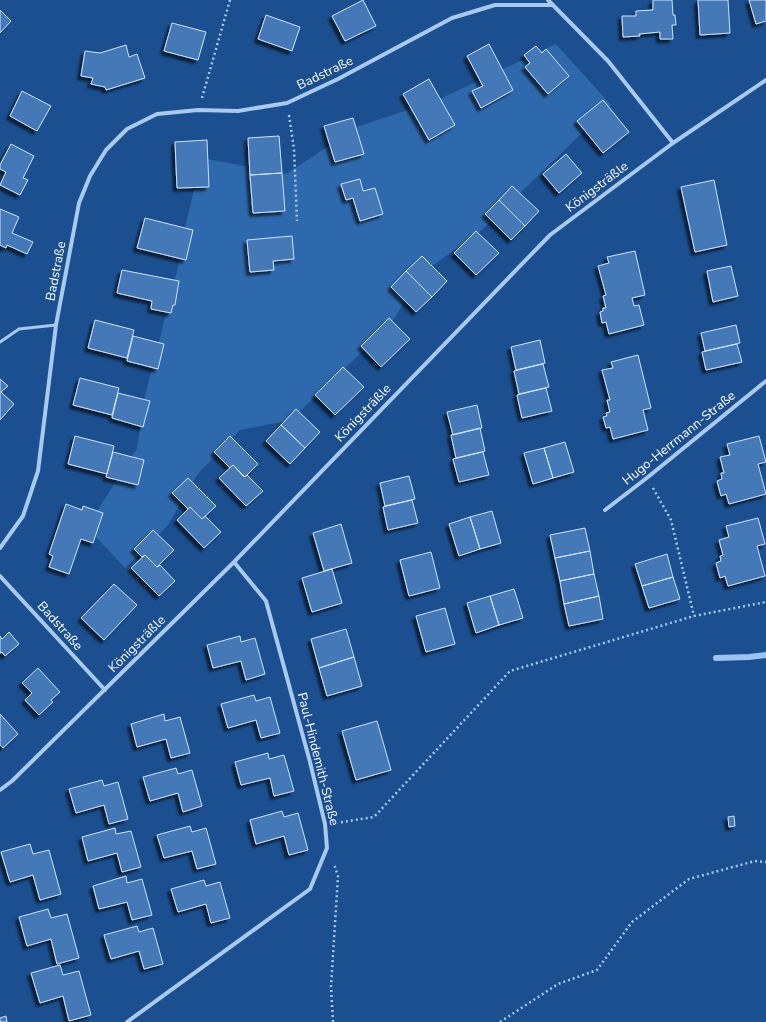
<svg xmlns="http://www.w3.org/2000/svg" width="766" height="1022" viewBox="0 0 766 1022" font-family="'Nunito Sans',sans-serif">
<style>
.green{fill:#2e69ad}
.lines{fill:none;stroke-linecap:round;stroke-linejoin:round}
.stream{stroke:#9cc4f0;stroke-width:6}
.building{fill:#4478b7;stroke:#cfe3fa;filter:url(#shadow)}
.path{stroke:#a9c9ee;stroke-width:2.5;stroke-dasharray:2 3;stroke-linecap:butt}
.lane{stroke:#a9c9ee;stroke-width:3}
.street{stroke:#a9c9ee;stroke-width:4}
.labels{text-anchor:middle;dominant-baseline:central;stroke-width:3.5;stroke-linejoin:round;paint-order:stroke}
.street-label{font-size:13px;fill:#fff;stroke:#1b4f8f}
</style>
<defs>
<filter id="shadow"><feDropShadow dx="-3.5" dy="3.5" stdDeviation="1" flood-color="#0009"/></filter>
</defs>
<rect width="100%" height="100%" fill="#1b4f8f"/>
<!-- green -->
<path class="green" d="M556 44 611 105 482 230 421 274 391 324 291 420 240 430 197 475 168 525 125 568 87 527 137 448 145 396 177 271 186 223 202 158 286 174 359 126 440 99Z"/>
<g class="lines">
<!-- stream -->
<path class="stream" d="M716 658 749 657 766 655"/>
</g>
<!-- building -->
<path class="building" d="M363 0 376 26 345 41 332 16Z
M653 0H672L673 15H675L676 25H672L673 39H660V32L639 34 640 36 623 37 622 16H636V11L653 10Z
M698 0H728L730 33 700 35Z
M749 0H766V21L756 24Z
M0 10 11 21 0 33Z
M266 15 300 27 292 51 258 39Z
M172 23 206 32 198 60 164 51Z
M489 44 513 90 481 108 472 91 483 86 467 56Z
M126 45 129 57 137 54 145 78 106 90 105 87 91 84 93 78 81 76 85 51 100 53Z
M536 46 542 53 546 49 569 76 548 94 525 67 530 63 524 55Z
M429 79 455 125 429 140 403 94Z
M22 91 51 106 37 131 10 116Z
M603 100 629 132 603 153 577 121Z
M353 118 364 154 335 162 324 126Z
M279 136 282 173 250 175 248 138Z
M207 140 209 187 177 188 175 142Z
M11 144 34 156 23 178 28 180 20 195 0 185 6 172 0 169V165Z
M566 154 582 173 559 193 543 174Z
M282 173 285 211 253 213 250 175Z
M360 179 363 191 375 188 383 214 360 221 353 198 346 200 341 184Z
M714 180 727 245 695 252 681 187Z
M512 186 539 211 525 226 499 200Z
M499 200 525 226 511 240 485 214Z
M0 209 19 217 12 233 33 242 27 254 7 245 6 248 0 245Z
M145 218 193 230 186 260 137 248Z
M476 231 499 253 476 275 454 253Z
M292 236 294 259 273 261 274 270 250 272 247 240Z
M635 251 645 295 632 298 634 306 639 305 644 325 609 334 606 322 602 323 600 312 603 311V308H606L603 296 606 295 598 266 609 263 607 257Z
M422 256 447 281 432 297 406 271Z
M731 266 738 296 713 302 707 271Z
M122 270 179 281 175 305H173L171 313 151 309 152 301 117 293Z
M406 271 432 297 416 312 391 287Z
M389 318 410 339 381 367 361 346Z
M95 320 134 330 127 358 88 348Z
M736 325 740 343 705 351 701 333Z
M133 336 164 344 158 369 127 361Z
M540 340 545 363 516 370 511 347Z
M737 344 742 362 706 370 702 352Z
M638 355 651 408 643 410 648 430 613 439 610 427 606 428 603 417 607 416 606 413 610 412 607 400H610L602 370 613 368 611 362Z
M543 364 549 387 519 394 514 371Z
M343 367 364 387 335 415 315 395Z
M80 378 119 388 112 415 73 405Z
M0 379 8 386 1 392 14 404 0 420Z
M546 388 552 411 522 418 517 395Z
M118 393 150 401 143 427 112 418Z
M477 405 482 428 453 435 447 412Z
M296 409 320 432 305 448 281 425Z
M281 425 305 448 290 464 266 441Z
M480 428 485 451 456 458 451 435Z
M75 436 114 446 107 474 68 464Z
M230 436 258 464 245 477 233 465 230 468 214 452Z
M759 436 766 462 758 464 766 494 729 504 726 494 721 496 717 481 722 479 721 473H724L720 457 730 455 727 444Z
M565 442 574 472 553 478 544 448Z
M544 448 553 478 533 484 524 453Z
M113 452 144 460 138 485 106 477Z
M483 452 489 475 459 482 453 459Z
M233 465 244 477 247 475 263 491 246 506 219 478Z
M409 476 415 499 385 506 380 483Z
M188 478 216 506 202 519 190 507 188 509 172 493Z
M412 500 418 523 388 530 383 507Z
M66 504 82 510 83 506 103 513 93 543 81 539 69 574 49 567 53 556 49 554Z
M190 507 202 519 205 516 221 532 204 548 177 520Z
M492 511 501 543 480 549 470 517Z
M470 517 480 549 459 556 449 524Z
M758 518 765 544 757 546 765 576 728 586 725 576 720 578 716 563 721 561 720 556 723 555 719 540 729 537 726 526Z
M341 524 352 563 324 571 313 533Z
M585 528 590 551 555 558 550 535Z
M153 530 174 550 157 567 145 555 142 557 134 549Z
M590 551 594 574 560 581 555 558Z
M431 552 440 588 409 596 400 560Z
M667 554 673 577 642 586 635 564Z
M145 555 157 567 160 565 175 581 159 596 131 568Z
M332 569 342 603 312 612 302 578Z
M594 574 599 596 564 604 560 581Z
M673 577 680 599 649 608 642 586Z
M114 584 137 605 104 640 81 618Z
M514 589 523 618 499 625 490 596Z
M490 596 499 625 476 633 467 603Z
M599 596 603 619 569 626 564 604Z
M445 608 455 644 426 652 416 616Z
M346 629 354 657 319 668 311 639Z
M9 632 19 644 5 656 2 652 0 653V636L2 639Z
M240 636 241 642 255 638 265 674 246 680 241 661 213 668 207 645Z
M354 657 362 686 327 696 319 668Z
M38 668 60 692 51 700 53 702 39 715 25 700 32 693 22 683Z
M254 695 256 701 270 697 280 733 261 738 256 720 228 728 221 704Z
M0 714 18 734 3 748 0 745Z
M164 714 165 721 180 717 190 753 171 758 166 739 137 747 131 724Z
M377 721 391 770 356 780 342 731Z
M268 753 269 759 284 755 294 791 274 796 270 778 241 785 235 762Z
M176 768 178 774 192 770 202 806 183 812 178 793 150 801 143 777Z
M102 780 104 786 118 782 128 819 109 824 104 805 76 813 69 789Z
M282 811 284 817 298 813 308 850 289 855 284 836 256 844 250 820Z
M734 816 735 826 729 827 728 817Z
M190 826 192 832 206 828 216 864 197 869 192 851 164 858 157 835Z
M115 828 116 834 131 831 141 867 122 872 117 853 88 861 82 837Z
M30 844 33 854 49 850 61 894 40 900 33 875 10 882 1 852Z
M126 876 127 883 142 879 152 915 132 920 127 902 99 909 93 886Z
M204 880 206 886 220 882 230 918 211 923 206 904 178 912 171 889Z
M48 909 51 918 67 914 79 958 57 964 51 939 27 946 19 917Z
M137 926 139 932 153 928 163 964 144 969 139 951 111 959 104 935Z
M60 965 63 975 79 971 91 1015 69 1021 63 996 40 1003 31 973Z
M6 1016 7 1022H0V1018Z"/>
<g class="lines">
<!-- path -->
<path class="path" d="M202 98 230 0
M289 115 294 149 297 221
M653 488 671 520 694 616
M336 823 374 817 510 671 694 616 766 602
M333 1022 331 987 338 876 334 864
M500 1022 558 984 597 970 632 922 689 879 755 861 766 862"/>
<!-- lane -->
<path class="lane" d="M0 342 19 329 56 325"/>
<!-- street -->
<path class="street" d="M548 0 608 61 673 143
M605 510 648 477 766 381
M0 548 23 516 38 471 56 325 79 203 90 176 106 150 127 129 157 114 198 110 238 111 287 103 338 79 452 18 495 5H553
M0 576 105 690
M0 790 12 781 234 562 550 235 673 143 766 80
M127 1022 310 889 327 848 325 824 310 762 266 601 234 562"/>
</g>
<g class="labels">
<!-- street labels -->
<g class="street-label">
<text transform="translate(325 73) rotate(-26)">Badstraße</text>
<text transform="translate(597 187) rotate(-37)">Königsträßle</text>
<text transform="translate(56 271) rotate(-79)">Badstraße</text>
<text transform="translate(363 413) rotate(-46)">Königsträßle</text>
<text transform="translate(679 438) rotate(-39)">Hugo-Herrmann-Straße</text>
<text transform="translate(60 626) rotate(48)">Badstraße</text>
<text transform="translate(137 644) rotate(-45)">Königsträßle</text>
<text transform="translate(318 759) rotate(76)">Paul-Hindemith-Straße</text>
</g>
</g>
</svg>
